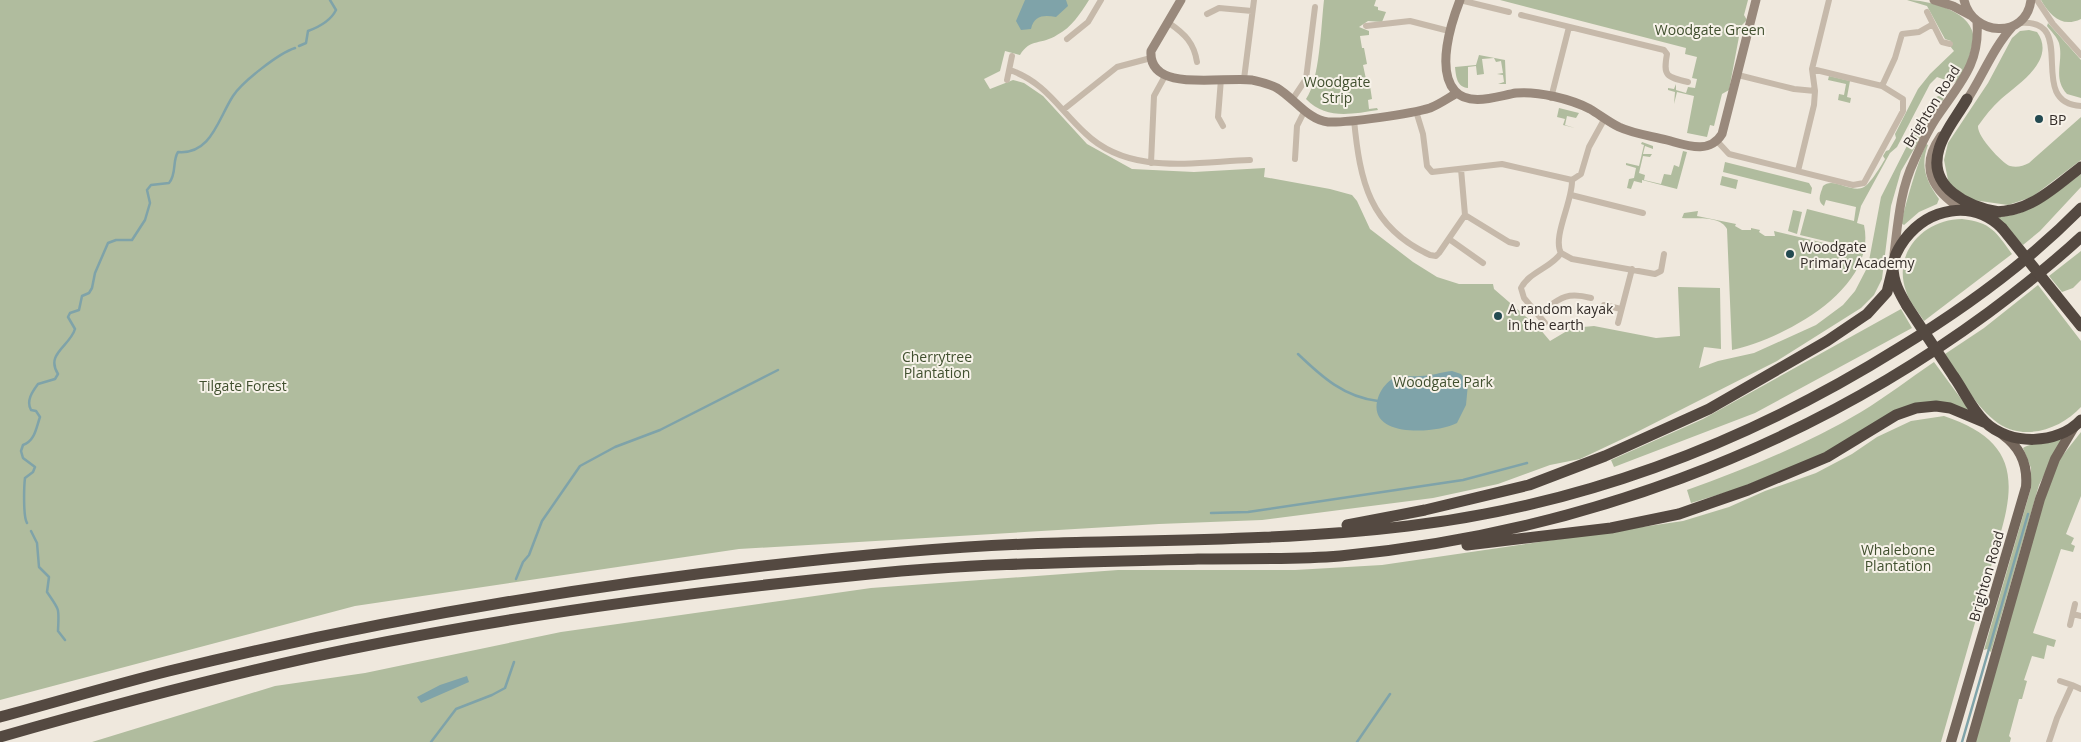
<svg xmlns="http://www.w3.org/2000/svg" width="2081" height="742" viewBox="0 0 2081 742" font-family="'Open Sans',sans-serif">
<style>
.green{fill:#b0bc9e}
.water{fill:#7fa3a9}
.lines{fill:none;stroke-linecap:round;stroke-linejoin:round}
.stream{stroke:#7fa3a9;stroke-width:2.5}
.street{stroke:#c6b9aa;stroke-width:6}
.secondary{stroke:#99897c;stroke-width:9}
.primary{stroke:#74665b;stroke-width:10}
.highway{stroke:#544941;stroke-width:11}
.highway-bridge{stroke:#544941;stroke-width:11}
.poi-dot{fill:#234a51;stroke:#f7f2e9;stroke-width:2}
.labels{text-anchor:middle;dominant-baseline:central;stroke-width:4;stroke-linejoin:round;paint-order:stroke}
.park-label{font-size:14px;fill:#41502f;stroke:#f7f2e9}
.street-label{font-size:14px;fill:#342d29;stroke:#f7f2e9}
.poi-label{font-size:14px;fill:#342d29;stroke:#f7f2e9;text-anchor:start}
</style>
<rect width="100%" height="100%" fill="#efe8dd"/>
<!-- green -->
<path class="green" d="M0 0H1089C1080 14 1072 27 1057 35 1042 45 1030 38 1020 55L1005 51 1000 71 984 79 990 89 1013 80 1024 83 1043 96 1087 144 1132 169 1194 172 1265 168 1264 177 1330 189 1352 195 1357 201 1370 229 1413 262 1437 277 1459 284H1493L1494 289 1539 328 1550 341 1572 328 1594 326 1656 338 1680 336 1678 287 1720 288 1721 349 1704 347 1699 368 1718 361 1754 353 1816 325 1843 305 1855 291 1868 266 1881 197 1916 128 1934 98 1941 95 1944 98 1901 171 1891 206 1882 279 1874 295 1861 308 1777 361 1633 434 1580 459 1550 465 1498 484 1433 498 1262 520 1159 524 739 549 355 606 0 700Z
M1324 0H1376L1374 6 1378 7V10L1386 12 1382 22 1368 21 1359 27 1369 31V35L1360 36 1362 48H1364L1367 64 1363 65 1366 79H1369L1372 99 1368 100 1369 109 1377 108 1378 110C1352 114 1326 120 1306 99 1320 80 1321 25 1324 0Z
M1500 0H1748L1744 15 1747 20 1741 26 1729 90 1722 94 1714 126 1710 125 1707 137 1687 133 1694 96 1677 92 1674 104 1675 92 1668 90V88L1674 89 1676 84V90L1686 93 1688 87 1695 88 1697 79 1692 78 1697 57 1685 54 1686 48Z
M1907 0C1927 0 1969 10 1973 34 1974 41 1971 49 1969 57 1967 66 1962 77 1954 83L1937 77 1930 84 1897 147 1890 153 1861 206 1857 223 1864 225C1878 289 1783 339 1732 350L1727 229C1720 215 1696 219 1682 218L1684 213 1698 211 1697 216 1736 224 1735 226 1742 230H1751V228L1760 230 1759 232 1765 236H1775L1774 231 1841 247 1842 245 1800 235 1807 209 1854 221 1856 207 1826 200 1824 206C1816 201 1821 193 1823 186 1833 176 1852 194 1864 187 1870 184 1881 166 1885 159L1883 156 1886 151 1889 150 1896 138 1895 134 1918 89 1930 74 1954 51 1950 46 1951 41 1945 39 1927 6Z
M2041 0H2081V19C2062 28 2050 16 2041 0Z
M2048 23 2081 60V98L2067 94C2052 78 2064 61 2059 43 2057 37 2051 31 2047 26Z
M2029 30 2037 32C2057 60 2018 84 2001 99 1992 107 1985 116 1978 126 1977 136 2001 162 2010 166 2017 168 2023 166 2029 163L2081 117V160L2032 197 2008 205 1973 200 1952 187 1948 180 1944 160 1948 143 1988 83 2012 38 2020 31Z
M1479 55 1505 60 1506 84H1498L1504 82 1503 75 1497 74 1503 73 1501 61 1496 62 1494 58 1482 59 1484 74 1477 75 1476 66 1468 67V88C1457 87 1456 77 1455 67L1476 65Z
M1829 76 1850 81 1847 97 1851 98 1850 103 1838 100 1839 94 1844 95 1846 84 1828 80Z
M1559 108 1579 113 1576 118 1567 116 1565 125 1575 128 1563 125 1565 119 1557 117Z
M1642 142 1653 146V149L1645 146 1643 154H1652L1650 157 1643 156 1639 173 1645 175 1644 180 1661 184 1664 174 1671 175 1674 165 1679 167 1683 151 1687 152 1677 189 1642 180V183L1634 181 1631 189 1627 188 1629 179 1634 178 1636 168 1626 165V163L1639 166 1644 145 1641 144Z
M1926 144 1928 145C1920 166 1926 181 1939 199L1937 204 1919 212 1904 225 1901 223C1908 196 1915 170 1926 144Z
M1725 162 1809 183 1812 188 1811 194 1723 172Z
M2081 174V187L2040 231 2023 245 1997 217C2031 216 2055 193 2081 174Z
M1722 176 1738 180 1736 189 1720 185Z
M1793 210 1802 212 1797 234 1788 231Z
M1962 219C1991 222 1996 232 2012 254L1924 321C1918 311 1909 302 1906 291 1892 252 1925 219 1962 219Z
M2081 251V280L2073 288 2062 292 2049 276Z
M2038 285 2081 341V407C2060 430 2021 443 1994 420 1974 404 1959 376 1945 354L1984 328Z
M1901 309 1912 328 1755 413 1614 467 1611 460 1703 419Z
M1934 362 1970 411 1928 402 1820 455 1737 489 1691 503 1687 490C1746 469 1807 444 1861 412 1886 397 1910 378 1934 362Z
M1944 416C2005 437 2019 467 2002 528L1941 742H92L275 686 365 673 561 632 871 588 1118 570H1295L1382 565 1683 521 1729 507 1765 491 1816 473 1852 454 1877 437 1911 421Z
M2081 432V496L2066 534 2074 538 2071 544 2075 546 2073 552 2061 549 2033 633 2056 640 2054 647 2047 645 2044 659 2032 656 2024 680 2027 681 2022 699H2019L2009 736 2011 738 2010 742H1975L2042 506 2059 460Z
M2062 439 2039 485 1991 652 1987 649 1984 650 2031 488V468L2023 448C2030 443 2052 442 2062 439Z"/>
<!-- water -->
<path class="water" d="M1025 0H1066L1068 6 1056 17C1044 15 1034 15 1031 29L1021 30 1016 21Z
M1452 371 1461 374 1468 384 1466 405 1457 423C1436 434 1362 439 1379 395 1382 388 1387 382 1394 378 1403 375 1412 377 1421 376 1431 376 1441 372 1452 371Z
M467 676 469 682 421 703 417 697 440 685Z"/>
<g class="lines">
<!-- stream -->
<path class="stream" d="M299 46 306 43 308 31C319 27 331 20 336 10L330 0
M1298 354C1322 377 1344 397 1378 401
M1211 513 1248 512 1463 480 1527 463
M27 523C23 517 24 486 25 478L33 472 35 467 23 458 21 451 23 445C35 441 36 428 40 417L36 411 31 410C26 401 32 392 38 384L55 379 58 374C45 354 70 346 75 329L68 317 70 313 79 310 82 296 89 293 92 288 95 273 108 243 116 240H132L145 220 150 203 147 190 151 185 169 183C177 174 172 161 178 152 211 155 218 119 233 96 242 82 279 53 295 48
M31 531 37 543 39 567 49 577 47 592C60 611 59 607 58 631L65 640
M516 579 523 562 529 555 542 521 580 466 615 447 660 430 778 370
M431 742 456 709 492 695 505 688 514 662
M1357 742 1390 694
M1962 742 2028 514"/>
<!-- street -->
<path class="street" d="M1460 0 1509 12
M2037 0 2053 24 2081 55
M1927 12 1942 42 1950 44
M1207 14 1219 8 1252 11
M1521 15 1664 50 1667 54C1663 76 1666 77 1688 82
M1169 23C1185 34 1194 43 1197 62
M2019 23C2081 17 2024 103 2081 106
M1366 26 1410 21 1449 31
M1067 39 1088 22 1101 0
M1010 70C1046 83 1058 108 1085 133 1129 176 1194 162 1250 160
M1738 75 1794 89 1815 91 1812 69 1829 0
M1221 79 1218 117 1223 126
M1244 79 1254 0
M1007 80 1012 56
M1882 86 1895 58 1902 34 1919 32 1933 24
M1551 98 1569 27
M1292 100 1306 79 1315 7
M1063 110 1117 67 1151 58
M1416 111 1423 134 1427 166 1432 172 1502 164 1572 180
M1354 120C1360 181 1369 227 1430 255L1436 256 1439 253 1465 215 1461 169
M1717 141 1729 154 1853 185 1864 183 1903 111V99L1882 86 1812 69
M1295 159 1297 126 1305 110
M1151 163 1154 96 1165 76
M1798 171 1814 105 1815 91
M1572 180 1581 174 1589 147 1605 118
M1571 195 1643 213
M1465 215 1509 242 1517 244
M1449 239 1483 263
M1561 253 1572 259 1655 274 1661 271 1664 254
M1561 253C1552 237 1573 201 1572 180
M1604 305 1621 309
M1538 314C1559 299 1565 291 1591 298
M1545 323 1524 298 1521 288C1529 272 1551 268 1561 253
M1618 323 1632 269
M2073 614 2081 616
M2070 625 2075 604
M2060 681 2072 685
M2049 742 2057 718 2072 685 2081 689"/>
<!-- secondary -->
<path class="secondary" d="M1181 0 1151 51C1148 94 1224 76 1252 80 1260 82 1270 84 1277 88 1294 98 1308 120 1328 122 1347 123 1411 114 1430 108 1440 104 1448 98 1457 93
M1460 0C1451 23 1436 70 1455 91 1469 107 1498 96 1516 93 1538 91 1571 99 1590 109 1600 115 1609 122 1619 127 1634 134 1652 136 1667 140 1686 145 1709 155 1722 134L1756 0
M1934 0 1953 6 1970 15
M1964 0C1972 36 2026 40 2031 0
M1965 103C1982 78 1992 49 2013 26
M1941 136C1918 168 1933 191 1963 210
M1894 254C1898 223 1900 190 1914 161 1921 145 1929 128 1939 114 1961 82 1980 63 1977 22"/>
<!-- primary -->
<path class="primary" d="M1951 742 2026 487C2028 465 2021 448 2003 435
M1971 742 2040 499 2055 459 2074 427"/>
<!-- highway -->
<path class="highway" d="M1967 99C1958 115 1944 131 1939 149 1927 188 1969 207 1999 212
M1994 212C2030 212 2054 188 2081 167
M2056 295 2081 326
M1907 306C1900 294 1893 282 1893 267 1893 257 1899 247 1905 239 1929 208 1972 199 2002 228
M1954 377C1964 391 1972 410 1985 422 2010 446 2058 445 2081 420
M1347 525 1425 510 1529 485 1605 456 1709 409 1827 341 1867 314 1887 292 1893 268
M1467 545 1611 528 1679 514 1748 490 1827 457 1896 415 1916 408 1936 406 1950 408 1986 423
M0 717C56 702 113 685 169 671 364 623 564 589 763 566 860 555 960 545 1058 543 1175 540 1293 540 1408 526 1584 505 1750 441 1899 348 1965 308 2027 263 2081 208
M0 737C116 704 232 673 350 649 521 614 696 591 870 574 979 563 1089 562 1198 559 1245 558 1293 560 1340 556 1574 534 1799 452 1988 313 2020 289 2052 264 2081 237"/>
<!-- highway-bridge -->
<path class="highway-bridge" d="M2002 228 2056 295
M1907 306 1954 377"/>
</g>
<!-- markers -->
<g class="poi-dot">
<circle cx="2039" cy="119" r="5"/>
<circle cx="1790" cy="254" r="5"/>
<circle cx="1498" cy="316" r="5"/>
</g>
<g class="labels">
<!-- park labels -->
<g class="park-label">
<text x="1710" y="29">Woodgate Green</text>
<text x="1337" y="81">Woodgate<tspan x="1337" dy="16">Strip</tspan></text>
<text x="937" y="356">Cherrytree<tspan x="937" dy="16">Plantation</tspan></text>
<text x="1443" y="381">Woodgate Park</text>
<text x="243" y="385">Tilgate Forest</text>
<text x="1898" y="549">Whalebone<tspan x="1898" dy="16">Plantation</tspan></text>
</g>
<!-- street labels -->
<g class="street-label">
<text transform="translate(1931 106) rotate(-58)">Brighton Road</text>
<text transform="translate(1986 576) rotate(-74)">Brighton Road</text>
</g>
<!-- poi labels -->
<g class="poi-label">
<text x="2049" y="119">BP</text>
<text x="1800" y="246">Woodgate<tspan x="1800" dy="16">Primary Academy</tspan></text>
<text x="1508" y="308">A random kayak<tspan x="1508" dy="16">in the earth</tspan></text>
</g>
</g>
</svg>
